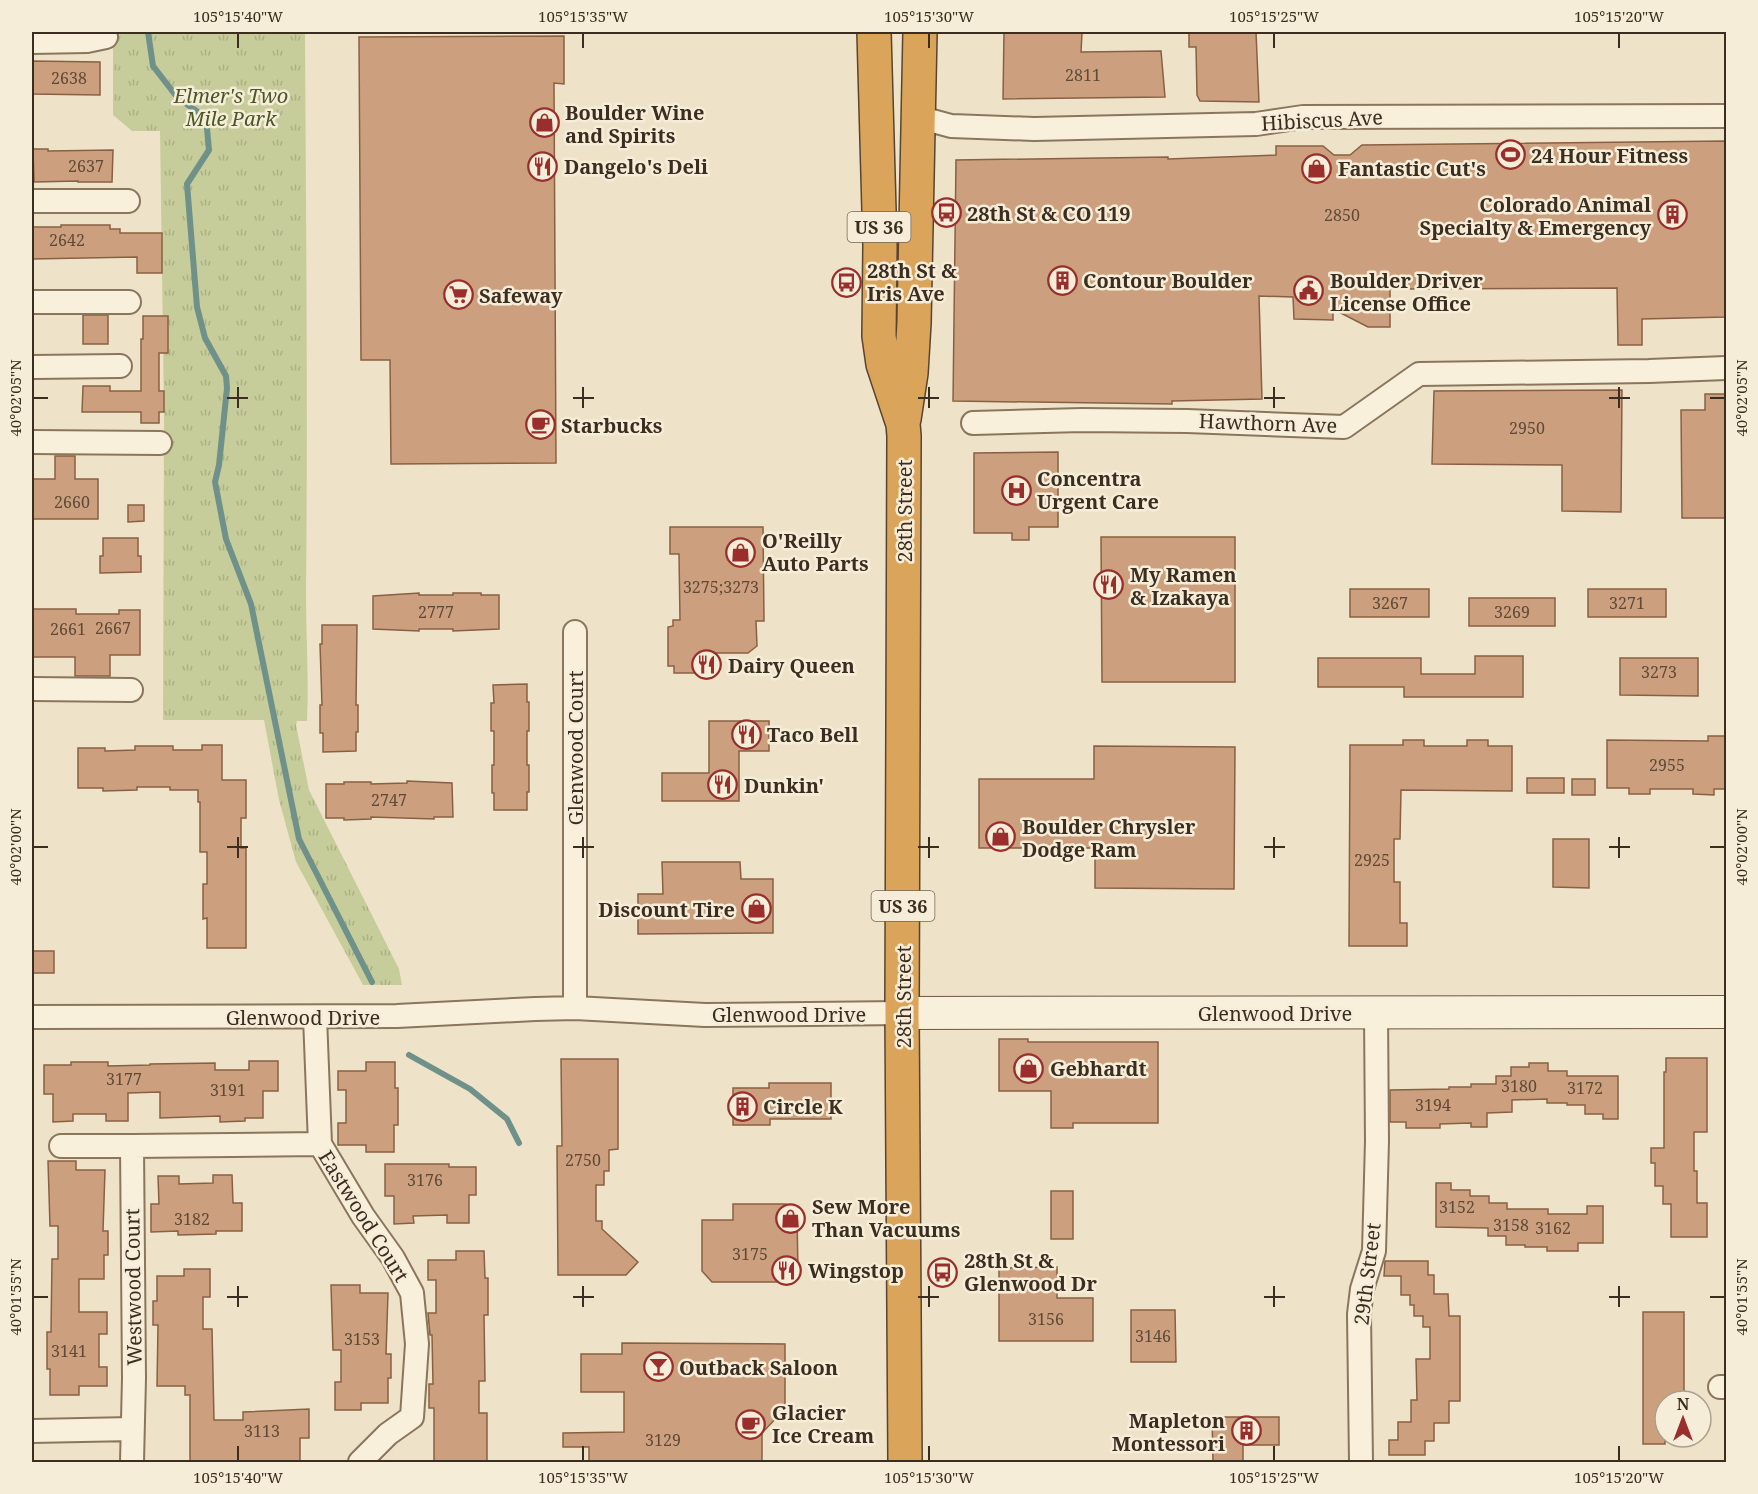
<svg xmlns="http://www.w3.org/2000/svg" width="1758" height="1494" viewBox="0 0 1758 1494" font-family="'Noto Serif',serif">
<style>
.park{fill:url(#park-tufts)}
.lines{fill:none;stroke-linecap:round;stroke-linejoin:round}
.stream{stroke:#6f9189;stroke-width:6}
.building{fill:#cca07e;stroke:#896043;stroke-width:1.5}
.street-casing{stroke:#8a765d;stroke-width:26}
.secondary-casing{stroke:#6c5740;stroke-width:34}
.highway-casing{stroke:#584431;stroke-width:36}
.street{stroke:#f9f0db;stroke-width:22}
.secondary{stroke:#f9f0db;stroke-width:32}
.highway{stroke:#dba45b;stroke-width:33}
.ticks{fill:none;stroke:#3b2d20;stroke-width:2}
.labels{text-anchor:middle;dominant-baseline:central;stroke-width:5;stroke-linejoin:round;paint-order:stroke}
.number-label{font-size:16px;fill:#5f4a38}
.shield{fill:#f6edd8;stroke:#736757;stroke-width:1.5}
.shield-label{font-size:18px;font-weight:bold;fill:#3b2d20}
.park-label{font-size:20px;font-style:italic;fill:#4a5727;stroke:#f6edd8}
.poi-label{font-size:20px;font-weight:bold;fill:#3b2d20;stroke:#f6edd8;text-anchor:start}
.street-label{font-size:20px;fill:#3b2d20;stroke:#f6edd8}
.neatline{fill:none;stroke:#3b2d20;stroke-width:2}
.ticks-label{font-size:15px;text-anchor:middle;fill:#3b2d20}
</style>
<defs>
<pattern id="park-tufts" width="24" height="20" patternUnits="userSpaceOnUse" patternTransform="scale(1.5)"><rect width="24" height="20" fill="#c6cd9b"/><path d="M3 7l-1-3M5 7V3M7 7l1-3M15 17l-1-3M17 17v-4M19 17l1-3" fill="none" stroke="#abb085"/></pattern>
</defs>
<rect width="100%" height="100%" fill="#eee3c8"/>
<!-- park -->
<path class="park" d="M113 32H305C306 219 308 406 306 594 306 636 309 679 307 721H297L296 725 309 790 395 961 399 969 402 985H363L296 862 279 800 264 720H163L164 413 160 131H132L113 115Z"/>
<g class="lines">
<!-- stream -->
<path class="stream" d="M148 32 153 66 177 97 206 118 209 150 187 184 197 307 205 338 226 376 227 388 219 465 215 482 226 539 251 604 299 839 372 982
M409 1055 470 1089 507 1119 519 1143"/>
</g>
<!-- building -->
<path class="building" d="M1189 32H1256L1259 102 1200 101 1197 95 1196 47H1189Z
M1004 33H1082L1081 52 1161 51 1165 97 1003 99Z
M564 36V84L554 83 556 463 391 464 390 360H361L359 37Z
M32 61 100 62V95L32 94Z
M1726 141V317L1642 319V345H1618L1617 288 1390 289V327H1368L1333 309V320L1294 319 1293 297 1259 296 1262 399 1172 401V404L953 401 956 160 1168 157V159L1276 155V146H1323L1334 155H1350L1362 145Z
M33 149H48V151L113 150 112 182H78V181L34 182Z
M61 225H110V229H120V233H162V273H137V257L32 259V227H61Z
M83 315H108V344H83Z
M143 316H168V353H159V391H164V412H159V423H141V412H82L83 386H110V391H141V339H143Z
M1622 390 1621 512 1562 511V465L1432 464 1434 391Z
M1705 394H1726V518H1682L1681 410H1705Z
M1058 452V527H1029V540H1012V533H974V453Z
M55 456H75V479H98V519H32V479H55Z
M128 505H144V521L128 522Z
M670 527H763L764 621H756L757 646 748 653H710V673H674V666H668V627L673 626V620H680L679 554H670Z
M1101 537H1235V682H1102Z
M103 538H138V556H141V572L100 573V556H103Z
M1350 589H1429V617H1350Z
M1588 589H1666V617H1588Z
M419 593V595H453V593H481V595H499V629L453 631V629H419V631L373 629V596Z
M1469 598H1555V626H1469Z
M32 609H76V614H119V610H140V655H110V676H75V657H32Z
M322 625H357L356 705H358V732H356V751L323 752V733H320V705H322L320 644H322Z
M1475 656H1523V697H1404V687H1318V658H1421V674H1475Z
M1620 658H1698V696L1620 695Z
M527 684V702H529V731H527V765H529V792H527V810H494V793H492V765H494V731H491V703H494L493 685Z
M709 721H769V751H739V801H662V773H709Z
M1708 736H1726V789H1714V795L1693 794V789H1650V794H1629V788H1607V740L1708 741Z
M1403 740H1424V746H1467V740H1488V746H1512V791L1401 790 1400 839H1394V882H1400V923H1407V946H1349L1350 745H1403Z
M202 745H222V780H246V818H241V848H246V948H207V918L203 919V884H207V852H200V802H198V790H170V787H137V790L103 791V788H78V748H105V751L135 750V746H173V750H202Z
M1094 746 1235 747 1234 889 1095 888V848H979V779H1094Z
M1527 778H1564V793H1527Z
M1572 779H1595V795H1572Z
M407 781 452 783 453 817H434V819L371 817V819L344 820V818H326V784H344V782H371V784L407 783Z
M1553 839H1589V888L1553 887Z
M662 862H740L741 879H773V933L638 934V894H663Z
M32 951H54V973H32Z
M999 1039H1028V1042H1158V1123H1073V1128H1051V1091H999Z
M1666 1058H1707V1132H1694V1171H1697V1203H1707V1237H1671V1204H1663V1186H1655V1163H1651V1148H1664V1072H1666Z
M561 1059H618V1149L609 1150V1171H604V1185H596V1221H602V1229L638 1262 626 1275H558L557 1146H562Z
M249 1061H278V1091H263V1118H245V1121L220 1122V1116L160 1118V1092L128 1093V1121H106V1114H73V1121L53 1122V1094H44V1065H71V1062H108V1066L150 1065V1064L215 1063V1070H249Z
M366 1062H395V1088H398V1125H394V1152H366V1145H338V1123H346V1090H338V1071H366Z
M1529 1063H1548V1071H1567V1076H1618V1119H1603V1114H1585V1105H1567V1103H1547V1099L1512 1100V1112L1487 1113V1127H1471V1123L1440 1124V1128H1406V1122H1390V1090L1449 1089V1087H1471V1084H1496V1076H1511V1067H1529Z
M769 1083H831V1119H770V1125H733V1088H769Z
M48 1161H76V1170H105L103 1231H108V1255H104V1279H79V1312H107V1334H99V1367H107V1386H79V1395H50V1369H47V1332H51L52 1259H58V1226H50Z
M385 1164H449V1167H476V1195H469V1223H447V1215L413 1216 414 1223 394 1224V1196H385Z
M213 1175H232L233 1203H242V1231H216V1234L178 1235V1231L151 1232V1204H159L158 1176H179V1184L213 1183Z
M1436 1183H1451V1190H1470V1196H1489V1203H1507V1209H1548V1214H1587V1206H1603V1243H1578V1251H1547V1247H1525V1245H1506V1236H1488V1228L1436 1227Z
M1051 1191H1073V1239H1051Z
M733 1204H786L797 1214 798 1272 788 1282H712L702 1271V1220H733Z
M456 1251H484L485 1278H488V1315H484L485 1381H479V1413H487V1462H434V1408H429V1384H433L432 1335H430L428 1313H436V1280H428V1260H456Z
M1385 1261H1428V1275H1434V1294H1448L1449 1316H1460V1401H1449V1423H1434V1441H1425V1455H1389V1440H1398V1422H1411V1400H1417L1416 1359H1430V1327H1423V1316H1414V1305H1410V1295H1401V1276H1384Z
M1057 1267V1298H1093V1341H999V1268Z
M184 1269H210V1297H203V1329H212L214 1420H243V1412L309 1409V1438H300V1462H190V1395H185V1386H157L158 1325H153V1301H157V1276H184Z
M331 1285H360V1293H388L386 1354H391V1378H388V1403H361V1410H335V1382H341V1350H333Z
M1131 1310H1175L1176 1362H1131Z
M1643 1312H1684V1401H1665V1444H1643Z
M622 1343 785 1344V1413H781L762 1433V1462H589V1447H563V1433L624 1432V1392H581V1354H622Z
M1212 1417H1279V1445H1243V1462H1213Z"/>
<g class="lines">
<defs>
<path id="street" d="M32 42 87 41 106 37
M918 117 951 126 1034 129 1256 124 1303 117 1726 116
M32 201H128
M32 302H129
M32 367 120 366
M973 423 1082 420 1187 421 1344 427 1419 374 1649 371 1726 368
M32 442 160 443
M32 689 131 690
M575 1008V632
M32 1017 397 1016 535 1009 575 1008 705 1015 902 1013
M315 1017 320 1144 363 1216 393 1258 412 1293 417 1344 412 1417 388 1434 360 1462
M61 1146H132L134 1378 132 1462
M132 1146 320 1144
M1720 1387H1726
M32 1431 132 1429
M1361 1462 1359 1314 1362 1289 1374 1251 1377 1141 1376 1013"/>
<path id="secondary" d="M902 1013 1726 1012"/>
<path id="highway" d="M874 32 880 246 879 336 883 364 903 424 904 436 902 1013 905 1462
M904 419 911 373 914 323 920 32"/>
</defs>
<!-- street casing -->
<use href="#street" class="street-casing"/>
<!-- secondary casing -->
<use href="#secondary" class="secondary-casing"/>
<!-- highway casing -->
<use href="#highway" class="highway-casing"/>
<!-- street -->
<use href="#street" class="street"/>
<!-- secondary -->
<use href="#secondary" class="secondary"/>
<!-- highway -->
<use href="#highway" class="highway"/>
</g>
<!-- ticks -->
<path class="ticks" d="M238 33V48M583 33V48M929 33V48M1274 33V48M1619 33V48M238 387V408M583 387V408M929 387V408M1274 387V408M1619 387V408M33 398H48M227 398H248M573 398H594M918 398H939M1264 398H1285M1609 398H1630M1710 398H1725M238 837V858M583 837V858M929 837V858M1274 837V858M1619 837V858M33 847H48M227 847H248M573 847H594M918 847H939M1264 847H1285M1609 847H1630M1710 847H1725M238 1286V1307M583 1286V1307M929 1286V1307M1274 1286V1307M1619 1286V1307M33 1297H48M227 1297H248M573 1297H594M918 1297H939M1264 1297H1285M1609 1297H1630M1710 1297H1725M238 1446V1461M583 1446V1461M929 1446V1461M1274 1446V1461M1619 1446V1461"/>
<!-- icons -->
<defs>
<symbol id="shop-ring" viewBox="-11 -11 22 22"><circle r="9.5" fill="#f6edd8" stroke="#992e2d" stroke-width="1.5"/><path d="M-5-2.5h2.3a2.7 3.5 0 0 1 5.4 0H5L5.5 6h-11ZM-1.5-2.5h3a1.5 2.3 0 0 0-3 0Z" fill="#992e2d"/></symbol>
<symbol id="stadium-ring" viewBox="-11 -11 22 22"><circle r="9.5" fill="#f6edd8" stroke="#992e2d" stroke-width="1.5"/><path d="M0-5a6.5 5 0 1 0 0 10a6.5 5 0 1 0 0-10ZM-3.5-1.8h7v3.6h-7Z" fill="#992e2d"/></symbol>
<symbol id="restaurant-ring" viewBox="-11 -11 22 22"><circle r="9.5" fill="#f6edd8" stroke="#992e2d" stroke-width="1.5"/><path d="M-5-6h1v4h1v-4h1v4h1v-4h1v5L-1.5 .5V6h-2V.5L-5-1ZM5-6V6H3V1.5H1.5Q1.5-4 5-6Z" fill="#992e2d"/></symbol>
<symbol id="bus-ring" viewBox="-11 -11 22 22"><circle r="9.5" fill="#f6edd8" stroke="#992e2d" stroke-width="1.5"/><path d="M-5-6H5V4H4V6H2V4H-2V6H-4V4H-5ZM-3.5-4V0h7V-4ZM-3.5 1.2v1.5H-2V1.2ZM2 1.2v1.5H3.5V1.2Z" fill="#992e2d"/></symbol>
<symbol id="building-ring" viewBox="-11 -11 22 22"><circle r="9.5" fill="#f6edd8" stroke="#992e2d" stroke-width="1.5"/><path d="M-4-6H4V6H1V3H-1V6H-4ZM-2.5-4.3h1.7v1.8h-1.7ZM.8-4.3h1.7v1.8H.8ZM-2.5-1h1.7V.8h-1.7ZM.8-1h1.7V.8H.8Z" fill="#992e2d"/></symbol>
<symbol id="civic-ring" viewBox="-11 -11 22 22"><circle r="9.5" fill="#f6edd8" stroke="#992e2d" stroke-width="1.5"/><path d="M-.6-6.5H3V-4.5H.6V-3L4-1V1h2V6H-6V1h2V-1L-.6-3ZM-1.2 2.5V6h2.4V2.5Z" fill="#992e2d"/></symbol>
<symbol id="supermarket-ring" viewBox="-11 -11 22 22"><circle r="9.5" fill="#f6edd8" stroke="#992e2d" stroke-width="1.5"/><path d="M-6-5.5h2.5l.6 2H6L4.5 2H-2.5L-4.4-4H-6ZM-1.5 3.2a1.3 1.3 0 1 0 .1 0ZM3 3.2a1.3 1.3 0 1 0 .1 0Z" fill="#992e2d"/></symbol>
<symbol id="cafe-ring" viewBox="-11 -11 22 22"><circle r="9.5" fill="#f6edd8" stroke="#992e2d" stroke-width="1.5"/><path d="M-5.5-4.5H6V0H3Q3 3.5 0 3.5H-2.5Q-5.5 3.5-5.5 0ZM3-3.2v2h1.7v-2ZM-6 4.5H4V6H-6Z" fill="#992e2d"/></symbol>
<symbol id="hospital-ring" viewBox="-11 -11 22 22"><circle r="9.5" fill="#f6edd8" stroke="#992e2d" stroke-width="1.5"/><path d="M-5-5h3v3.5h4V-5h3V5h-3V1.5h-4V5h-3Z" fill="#992e2d"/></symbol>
<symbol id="bar-ring" viewBox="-11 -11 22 22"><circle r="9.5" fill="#f6edd8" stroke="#992e2d" stroke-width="1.5"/><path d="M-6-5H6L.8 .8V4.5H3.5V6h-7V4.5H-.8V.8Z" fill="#992e2d"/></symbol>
</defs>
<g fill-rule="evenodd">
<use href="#shop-ring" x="528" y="106" width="33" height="33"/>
<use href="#stadium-ring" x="1494" y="138" width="33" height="33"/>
<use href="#restaurant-ring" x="526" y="150" width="33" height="33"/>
<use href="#shop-ring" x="1300" y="152" width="33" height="33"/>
<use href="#bus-ring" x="930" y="196" width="33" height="33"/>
<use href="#building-ring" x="1656" y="198" width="33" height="33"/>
<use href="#building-ring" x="1046" y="264" width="33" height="33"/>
<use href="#bus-ring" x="830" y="266" width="33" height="33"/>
<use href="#civic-ring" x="1292" y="274" width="33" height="33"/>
<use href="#supermarket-ring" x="442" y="278" width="33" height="33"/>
<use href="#cafe-ring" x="524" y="408" width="33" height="33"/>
<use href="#hospital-ring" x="1000" y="474" width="33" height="33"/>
<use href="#shop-ring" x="724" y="536" width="33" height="33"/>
<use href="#restaurant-ring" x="1092" y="568" width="33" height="33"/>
<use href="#restaurant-ring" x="690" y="648" width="33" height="33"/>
<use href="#restaurant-ring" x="730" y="718" width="33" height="33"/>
<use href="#restaurant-ring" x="706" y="768" width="33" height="33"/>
<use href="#shop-ring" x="984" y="820" width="33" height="33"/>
<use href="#shop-ring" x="740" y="892" width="33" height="33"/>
<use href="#shop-ring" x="1012" y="1052" width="33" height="33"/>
<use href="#building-ring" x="726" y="1090" width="33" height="33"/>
<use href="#shop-ring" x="774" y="1202" width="33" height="33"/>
<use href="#restaurant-ring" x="770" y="1254" width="33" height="33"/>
<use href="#bus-ring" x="926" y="1256" width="33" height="33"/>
<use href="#bar-ring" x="642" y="1350" width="33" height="33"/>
<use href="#cafe-ring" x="734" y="1408" width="33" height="33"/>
<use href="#building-ring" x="1230" y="1414" width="33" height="33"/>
</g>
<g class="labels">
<!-- number labels -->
<g class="number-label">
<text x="1083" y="75">2811</text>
<text x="69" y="78">2638</text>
<text x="86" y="166">2637</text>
<text x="1342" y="215">2850</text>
<text x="67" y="240">2642</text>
<text x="1527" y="428">2950</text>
<text x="72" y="502">2660</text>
<text x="721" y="587">3275;3273</text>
<text x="1390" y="603">3267</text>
<text x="1627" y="603">3271</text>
<text x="436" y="612">2777</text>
<text x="1512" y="612">3269</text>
<text x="113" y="628">2667</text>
<text x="68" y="629">2661</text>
<text x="1659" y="672">3273</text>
<text x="1667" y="765">2955</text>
<text x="389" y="800">2747</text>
<text x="1372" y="860">2925</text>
<text x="124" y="1079">3177</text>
<text x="1519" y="1086">3180</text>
<text x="1585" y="1088">3172</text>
<text x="228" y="1090">3191</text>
<text x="1433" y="1105">3194</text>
<text x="583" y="1160">2750</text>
<text x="425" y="1180">3176</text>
<text x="1457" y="1207">3152</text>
<text x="192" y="1219">3182</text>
<text x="1511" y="1225">3158</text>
<text x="1553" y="1228">3162</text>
<text x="750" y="1254">3175</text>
<text x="1046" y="1319">3156</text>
<text x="1153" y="1336">3146</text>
<text x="362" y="1339">3153</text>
<text x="69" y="1351">3141</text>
<text x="262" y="1431">3113</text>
<text x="663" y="1440">3129</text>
</g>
<!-- shield labels -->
<g class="shield">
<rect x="847.5" y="212" width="63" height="30" rx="4.5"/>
<rect x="871.5" y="891" width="63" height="30" rx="4.5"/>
</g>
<g class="shield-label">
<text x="879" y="227">US 36</text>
<text x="903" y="906">US 36</text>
</g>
<!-- park labels -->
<g class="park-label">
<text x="231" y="95">Elmer's Two<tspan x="231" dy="23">Mile Park</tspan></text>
</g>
<!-- poi labels -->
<g class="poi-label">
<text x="565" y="112">Boulder Wine<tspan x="565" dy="23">and Spirits</tspan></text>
<text x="1531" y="155">24 Hour Fitness</text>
<text x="564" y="166">Dangelo's Deli</text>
<text x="1338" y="168">Fantastic Cut's</text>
<text x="1651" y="204" text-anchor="end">Colorado Animal<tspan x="1651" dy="23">Specialty &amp; Emergency</tspan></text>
<text x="967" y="213">28th St &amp; CO 119</text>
<text x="867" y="270">28th St &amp;<tspan x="867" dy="23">Iris Ave</tspan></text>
<text x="1083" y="280">Contour Boulder</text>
<text x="1330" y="280">Boulder Driver<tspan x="1330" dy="23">License Office</tspan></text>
<text x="479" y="295">Safeway</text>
<text x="561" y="425">Starbucks</text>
<text x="1037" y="478">Concentra<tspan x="1037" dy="23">Urgent Care</tspan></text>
<text x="762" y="540">O'Reilly<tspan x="762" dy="23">Auto Parts</tspan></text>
<text x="1130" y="574">My Ramen<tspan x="1130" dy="23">&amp; Izakaya</tspan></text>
<text x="728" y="665">Dairy Queen</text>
<text x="767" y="734">Taco Bell</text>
<text x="744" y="785">Dunkin'</text>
<text x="1022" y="826">Boulder Chrysler<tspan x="1022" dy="23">Dodge Ram</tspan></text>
<text x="735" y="909" text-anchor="end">Discount Tire</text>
<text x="1050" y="1068">Gebhardt</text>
<text x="763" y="1106">Circle K</text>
<text x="812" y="1206">Sew More<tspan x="812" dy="23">Than Vacuums</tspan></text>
<text x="964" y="1260">28th St &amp;<tspan x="964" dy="23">Glenwood Dr</tspan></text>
<text x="808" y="1270">Wingstop</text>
<text x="679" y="1367">Outback Saloon</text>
<text x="772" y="1412">Glacier<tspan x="772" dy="23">Ice Cream</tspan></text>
<text x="1225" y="1420" text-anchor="end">Mapleton<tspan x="1225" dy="23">Montessori</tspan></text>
</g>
<!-- street labels -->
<g class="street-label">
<text transform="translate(1322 120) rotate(-3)">Hibiscus Ave</text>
<text transform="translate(1268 423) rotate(2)">Hawthorn Ave</text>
<text transform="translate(904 511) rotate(-90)">28th Street</text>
<text transform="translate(575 748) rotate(-90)">Glenwood Court</text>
<text transform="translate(903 997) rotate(-90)">28th Street</text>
<text x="1275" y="1013">Glenwood Drive</text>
<text x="789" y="1014">Glenwood Drive</text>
<text x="303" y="1017">Glenwood Drive</text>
<text transform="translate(364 1216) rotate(58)">Eastwood Court</text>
<text transform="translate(1367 1274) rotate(-83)">29th Street</text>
<text transform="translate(133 1287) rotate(-91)">Westwood Court</text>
</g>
</g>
<!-- border -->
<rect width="1758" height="1494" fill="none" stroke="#f6edd8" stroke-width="66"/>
<!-- north arrow -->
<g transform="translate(1683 1419)"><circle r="28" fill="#f6edd8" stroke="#aba08e" stroke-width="1.5"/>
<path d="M0-4.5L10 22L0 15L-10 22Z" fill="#992e2d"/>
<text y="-9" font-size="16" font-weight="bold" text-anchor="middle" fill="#3b2d20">N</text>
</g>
<rect x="33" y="33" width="1692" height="1428" class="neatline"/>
<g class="ticks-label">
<text x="238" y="22">105°15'40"W</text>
<text x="583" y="22">105°15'35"W</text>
<text x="929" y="22">105°15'30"W</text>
<text x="1274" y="22">105°15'25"W</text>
<text x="1619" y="22">105°15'20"W</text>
<text transform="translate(16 398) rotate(-90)" y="5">40°02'05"N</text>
<text transform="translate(1742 398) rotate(-90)" y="5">40°02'05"N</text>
<text transform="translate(16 847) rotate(-90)" y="5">40°02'00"N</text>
<text transform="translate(1742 847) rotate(-90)" y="5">40°02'00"N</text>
<text transform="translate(16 1297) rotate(-90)" y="5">40°01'55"N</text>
<text transform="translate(1742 1297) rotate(-90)" y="5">40°01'55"N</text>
<text x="238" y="1483">105°15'40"W</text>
<text x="583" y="1483">105°15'35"W</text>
<text x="929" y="1483">105°15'30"W</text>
<text x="1274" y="1483">105°15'25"W</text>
<text x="1619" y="1483">105°15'20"W</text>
</g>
</svg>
